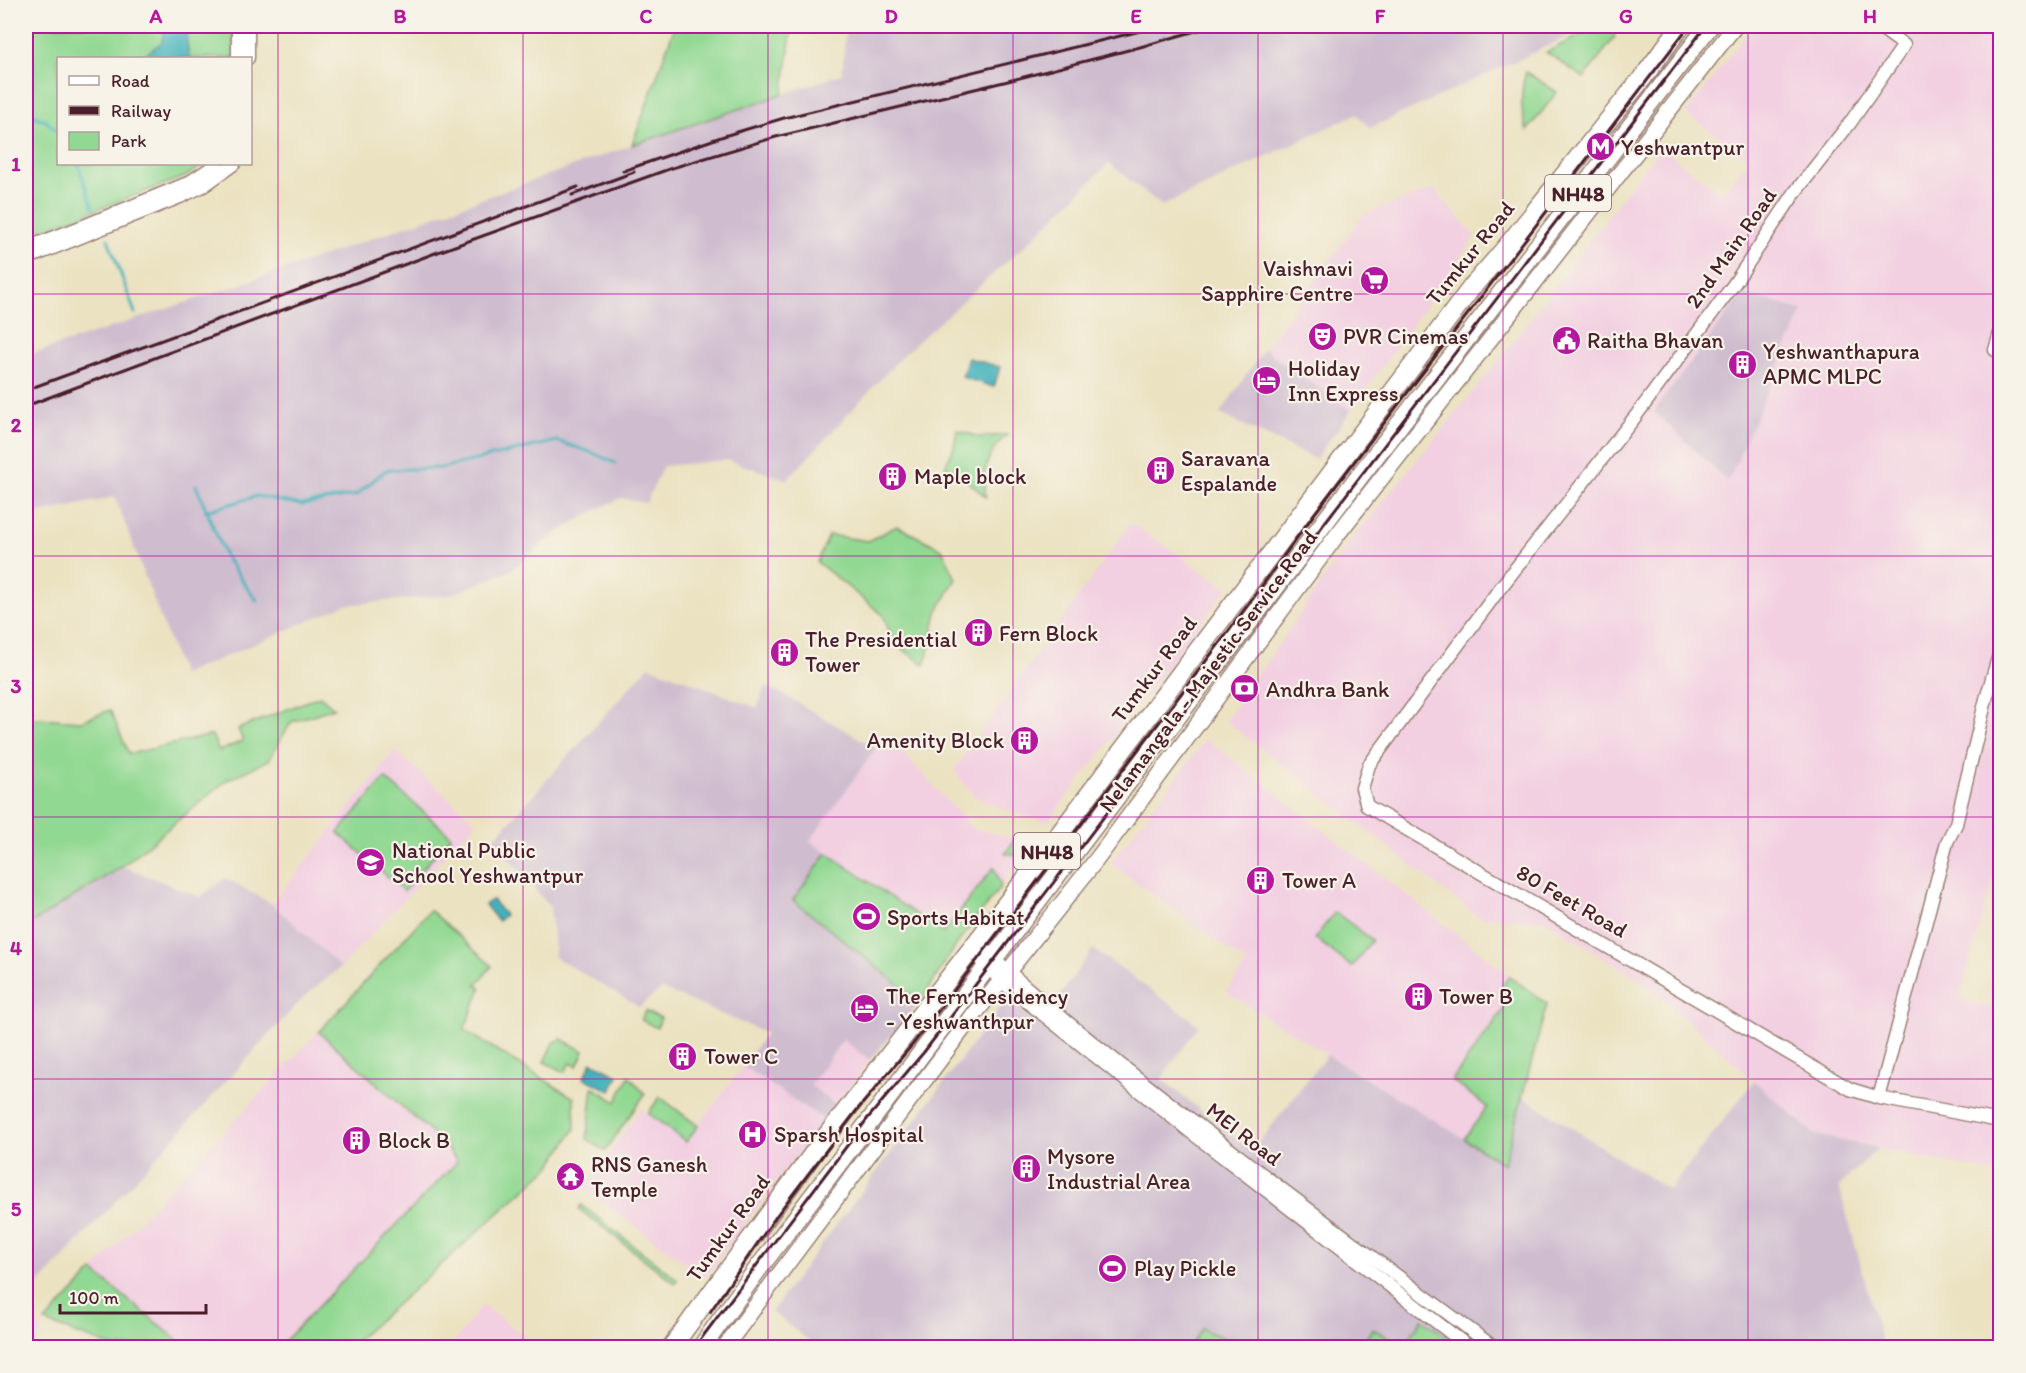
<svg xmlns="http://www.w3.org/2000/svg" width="2026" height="1373" viewBox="0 0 2026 1373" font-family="Itim,sans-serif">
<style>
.built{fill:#f2cfe1}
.industrial{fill:#cfbdcf}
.green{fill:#91d892;stroke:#6e7c5e;stroke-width:1.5}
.water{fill:#42b2bc;stroke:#466874;stroke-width:1.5}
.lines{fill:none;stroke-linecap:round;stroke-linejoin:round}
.stream{stroke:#42b2bc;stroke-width:3}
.minor-casing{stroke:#9a8076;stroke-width:15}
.major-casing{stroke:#9a8076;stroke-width:18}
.highway-casing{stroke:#9a8076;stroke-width:21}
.minor{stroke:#fff;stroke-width:12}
.major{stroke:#fff;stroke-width:15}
.highway{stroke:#fff;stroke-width:18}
.rail{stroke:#4a1f2b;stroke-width:3}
.grid{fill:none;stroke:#b5179e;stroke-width:1.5;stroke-opacity:0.55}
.labels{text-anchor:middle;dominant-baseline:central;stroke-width:4.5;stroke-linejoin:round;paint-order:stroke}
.shield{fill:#f7f3e8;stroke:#7e5f64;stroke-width:1.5}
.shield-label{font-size:21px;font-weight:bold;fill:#4a1f2b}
.poi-label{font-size:22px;fill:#4a1f2b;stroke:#f7f3e8;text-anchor:start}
.street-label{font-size:22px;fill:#4a1f2b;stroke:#f7f3e8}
.neatline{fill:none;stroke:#b5179e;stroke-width:2}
.grid-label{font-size:20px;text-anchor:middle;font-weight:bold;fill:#b5179e}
</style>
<rect width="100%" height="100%" fill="#f7f3e8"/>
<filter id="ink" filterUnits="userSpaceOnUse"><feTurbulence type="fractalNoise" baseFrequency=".0167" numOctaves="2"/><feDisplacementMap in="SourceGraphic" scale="12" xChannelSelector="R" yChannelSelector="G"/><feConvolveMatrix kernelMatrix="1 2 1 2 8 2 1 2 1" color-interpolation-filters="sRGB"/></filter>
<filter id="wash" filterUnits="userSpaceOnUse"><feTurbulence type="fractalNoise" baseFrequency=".008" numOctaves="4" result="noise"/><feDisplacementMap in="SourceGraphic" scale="24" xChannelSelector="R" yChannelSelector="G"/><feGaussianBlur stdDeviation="1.35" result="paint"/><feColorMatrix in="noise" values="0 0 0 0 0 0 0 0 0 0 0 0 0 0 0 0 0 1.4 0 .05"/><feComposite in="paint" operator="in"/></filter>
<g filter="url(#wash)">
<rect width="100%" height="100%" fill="#ebe2c1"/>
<!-- built -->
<path class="built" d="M1752 26H2000V854L1959 999 2000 1010V1174L1815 1135 1645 983 1544 920 1478 917 1226 721 1347 545 1501 358 1660 147 1722 194 1748 159 1686 113Z
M1434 189 1475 236 1351 411 1264 349 1364 214Z
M1131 523 1228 588 1048 822 1004 810 974 796 954 770Z
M886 734 972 828 1033 843 957 944 809 841Z
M1206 739 1547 1004 1504 1164 1226 992 1247 963 1110 863Z
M395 750 476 823 341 967 272 904Z
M373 974 574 1098 575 1129 550 1167 349 1347H113L45 1322 36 1347 26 1348V1341Z
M844 1040 870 1060 836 1105 810 1085Z
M743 1066 824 1120 705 1278 584 1188 641 1108 686 1142Z
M482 1306 487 1308 539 1347H450Z
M755 1334 774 1347H745Z"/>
<!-- industrial -->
<path class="industrial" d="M846 26H1591L1370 128 1356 114 1162 206 1109 163 1033 238 902 356 787 480 727 460 663 466 646 503 621 498 590 513 556 533 510 571 449 595 345 605 182 675 115 497 26 516V356L292 267 632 145 842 74Z
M1743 293 1803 311 1728 481 1654 411Z
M1264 349 1351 411 1315 459 1220 414Z
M649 666 757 708 765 687 777 691 876 748 810 841 827 853 793 900 920 1002 870 1060 843 1040 810 1085 836 1105 824 1120 743 1066 766 1033 662 989 639 1007 555 957 550 907 493 840Z
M122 866 200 897 225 878 272 904 341 967 305 996 26 1298V923L35 921Z
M1093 949 1199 1025 1161 1079 1252 1151 1327 1055 1504 1163 1522 1096 1669 1190 1754 1081 1815 1135 1878 1148 1839 1186 1883 1347 819 1348 771 1312 1023 977 1056 1001Z"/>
<!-- green -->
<path class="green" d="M26 26H233L234 58H58V164H204L187 176 26 236Z
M675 26H792L783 94 632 145Z
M1600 26H1609L1615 37 1584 78 1546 52Z
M1526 72 1557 92 1527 131C1520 111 1520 92 1526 72Z
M957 430 979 437 1007 435C988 451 981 472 986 497L965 479 945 467 954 447Z
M897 526 942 549 956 579 937 612 925 665 894 643 883 615 817 562 829 535 868 541Z
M320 696 334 708 291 722 269 760 227 780 123 866 35 921 26 923V717L81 721 110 710 129 754 212 735 219 751 243 741 238 729Z
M385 778 451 836 404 891 338 833Z
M1015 839 1033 843 1024 855 1005 854Z
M827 853 943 933 994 867 1001 886 957 944 920 1002 793 900Z
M430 910 492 966 476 985 481 988 464 1030 574 1098 575 1129 550 1167 349 1347H279L457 1162 445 1145 319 1032Z
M1335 912 1372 940 1352 967 1315 938Z
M1509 976 1547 1004 1504 1164 1464 1139 1487 1107 1452 1080 1504 1009 1503 994 1499 991Z
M645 1011 661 1018 657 1028 641 1020Z
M561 1039 584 1051 577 1066 570 1063 565 1072 544 1062 553 1043Z
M629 1076 645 1094 605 1151 587 1139 593 1087 616 1102Z
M660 1097 698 1126 686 1142 648 1113Z
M581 1205 677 1279 675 1283 579 1209Z
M93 1271 186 1347H113L45 1322Z
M1422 1319 1461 1347 1360 1348 1372 1329 1405 1345Z
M1202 1328V1329L1245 1347H1190Z"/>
<!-- water -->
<path class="water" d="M165 26H188L186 34 189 58H141L162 42Z
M968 358 1000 367 994 387 962 377Z
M492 900 505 915 498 921 485 905Z
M592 1062 618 1075 611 1091 584 1078Z"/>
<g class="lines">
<!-- stream -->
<path class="stream" d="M26 113 46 121 58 132
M78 164 93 207
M108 239 135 313
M196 485 226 558 257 601
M206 511 257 496 301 505 356 495 386 470 441 468 557 441 593 453 615 463"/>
</g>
</g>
<g filter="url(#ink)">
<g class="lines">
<defs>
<path id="minor" d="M248 26V58
M1878 26 1904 45 1850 123 1796 191 1734 284 1635 417 1501 587 1369 765 1362 788 1367 806 1850 1089 1879 1098 2000 1121
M238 58V26
M26 248 86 225 188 183 217 164
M26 259 180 197 205 185 234 164
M2000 333 1995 350 2000 351
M977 942C1039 1002 1108 1055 1176 1108 1281 1189 1387 1269 1495 1348
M972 950 1001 981 1192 1133 1470 1348
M1879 1098 1947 842 1956 824 1986 699 2000 651"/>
<path id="major" d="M724 1348 962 1030 1097 859 1199 722 1337 535 1735 26"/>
<path id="highway" d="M671 1348 818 1147 1024 881 1472 287 1504 250 1644 76 1681 26
M701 1348 757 1270 1358 478 1709 26"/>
</defs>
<!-- minor casing -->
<use href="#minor" class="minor-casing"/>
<!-- major casing -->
<use href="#major" class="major-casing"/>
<!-- highway casing -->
<use href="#highway" class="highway-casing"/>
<!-- minor -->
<use href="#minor" class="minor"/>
<!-- major -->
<use href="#major" class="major"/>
<!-- highway -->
<use href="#highway" class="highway"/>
<!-- rail -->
<path class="rail" d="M623 171 724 136 784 118 1161 26
M572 195 634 172
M26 390 578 187
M26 406 438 252 672 168 776 137 1008 81 1140 47 1213 26
M710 1312 777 1215 857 1110 913 1044 1225 636 1315 513 1689 26
M694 1348 868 1118 924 1052 1236 644 1326 521 1706 26"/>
</g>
</g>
<!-- grid -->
<path class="grid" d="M278 26V1348M523 26V1348M768 26V1348M1013 26V1348M1258 26V1348M1503 26V1348M1748 26V1348M26 294H2000M26 556H2000M26 817H2000M26 1079H2000"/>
<!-- icons -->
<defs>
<symbol id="metro-disc" viewBox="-11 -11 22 22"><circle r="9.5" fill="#b5179e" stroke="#f7f3e8"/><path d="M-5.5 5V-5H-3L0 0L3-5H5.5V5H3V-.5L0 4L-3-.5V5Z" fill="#fff"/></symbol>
<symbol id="supermarket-disc" viewBox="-11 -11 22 22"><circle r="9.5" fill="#b5179e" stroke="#f7f3e8"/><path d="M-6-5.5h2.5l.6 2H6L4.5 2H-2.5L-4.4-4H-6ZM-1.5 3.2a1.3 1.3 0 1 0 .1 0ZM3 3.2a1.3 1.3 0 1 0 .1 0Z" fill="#fff"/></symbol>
<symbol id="theatre-disc" viewBox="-11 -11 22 22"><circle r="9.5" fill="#b5179e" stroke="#f7f3e8"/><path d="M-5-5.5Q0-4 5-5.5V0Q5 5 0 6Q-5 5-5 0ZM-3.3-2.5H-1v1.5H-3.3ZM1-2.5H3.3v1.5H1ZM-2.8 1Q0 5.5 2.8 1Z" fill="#fff"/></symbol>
<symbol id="civic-disc" viewBox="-11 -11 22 22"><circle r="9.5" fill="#b5179e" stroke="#f7f3e8"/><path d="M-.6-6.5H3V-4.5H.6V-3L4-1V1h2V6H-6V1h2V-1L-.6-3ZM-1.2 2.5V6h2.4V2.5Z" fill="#fff"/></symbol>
<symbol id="building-disc" viewBox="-11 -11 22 22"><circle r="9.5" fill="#b5179e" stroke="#f7f3e8"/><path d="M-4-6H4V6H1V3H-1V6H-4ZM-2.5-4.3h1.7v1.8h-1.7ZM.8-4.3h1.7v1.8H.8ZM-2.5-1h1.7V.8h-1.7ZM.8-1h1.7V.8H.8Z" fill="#fff"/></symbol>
<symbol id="hotel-disc" viewBox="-11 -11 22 22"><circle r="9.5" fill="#b5179e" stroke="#f7f3e8"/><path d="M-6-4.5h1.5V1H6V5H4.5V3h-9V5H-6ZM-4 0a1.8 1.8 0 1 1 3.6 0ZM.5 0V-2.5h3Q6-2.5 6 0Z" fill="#fff"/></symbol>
<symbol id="bank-disc" viewBox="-11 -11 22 22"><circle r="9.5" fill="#b5179e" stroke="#f7f3e8"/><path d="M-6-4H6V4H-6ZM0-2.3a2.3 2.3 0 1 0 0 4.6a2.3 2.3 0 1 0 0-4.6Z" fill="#fff"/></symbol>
<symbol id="school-disc" viewBox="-11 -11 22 22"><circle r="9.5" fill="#b5179e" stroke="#f7f3e8"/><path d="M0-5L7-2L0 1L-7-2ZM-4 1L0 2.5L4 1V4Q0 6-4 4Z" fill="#fff"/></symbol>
<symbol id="stadium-disc" viewBox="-11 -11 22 22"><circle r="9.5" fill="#b5179e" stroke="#f7f3e8"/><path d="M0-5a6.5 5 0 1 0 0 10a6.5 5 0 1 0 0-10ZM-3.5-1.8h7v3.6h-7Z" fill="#fff"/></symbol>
<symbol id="hospital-disc" viewBox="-11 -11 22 22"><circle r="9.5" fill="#b5179e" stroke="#f7f3e8"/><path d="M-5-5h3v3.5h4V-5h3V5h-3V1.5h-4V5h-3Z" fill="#fff"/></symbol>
<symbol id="temple-disc" viewBox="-11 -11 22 22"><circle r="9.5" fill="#b5179e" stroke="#f7f3e8"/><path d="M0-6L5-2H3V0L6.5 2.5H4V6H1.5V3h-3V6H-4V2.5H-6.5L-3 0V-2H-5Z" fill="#fff"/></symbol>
</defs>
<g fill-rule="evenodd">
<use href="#metro-disc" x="1584" y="130" width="33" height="33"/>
<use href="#supermarket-disc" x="1358" y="264" width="33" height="33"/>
<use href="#theatre-disc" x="1306" y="320" width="33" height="33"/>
<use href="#civic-disc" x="1550" y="324" width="33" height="33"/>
<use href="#building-disc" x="1726" y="348" width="33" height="33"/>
<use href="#hotel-disc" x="1250" y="364" width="33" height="33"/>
<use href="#building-disc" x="1144" y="454" width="33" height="33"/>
<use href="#building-disc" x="876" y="460" width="33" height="33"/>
<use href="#building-disc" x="962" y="616" width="33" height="33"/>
<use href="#building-disc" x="768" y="636" width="33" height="33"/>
<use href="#bank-disc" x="1228" y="672" width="33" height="33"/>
<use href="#building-disc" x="1008" y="724" width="33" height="33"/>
<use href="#school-disc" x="354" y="846" width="33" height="33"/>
<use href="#building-disc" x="1244" y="864" width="33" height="33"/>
<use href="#stadium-disc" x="850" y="900" width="33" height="33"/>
<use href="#building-disc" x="1402" y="980" width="33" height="33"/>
<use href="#hotel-disc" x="848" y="992" width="33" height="33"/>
<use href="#building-disc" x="666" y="1040" width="33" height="33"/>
<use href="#hospital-disc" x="736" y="1118" width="33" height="33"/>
<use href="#building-disc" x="340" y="1124" width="33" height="33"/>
<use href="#building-disc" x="1010" y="1152" width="33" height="33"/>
<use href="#temple-disc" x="554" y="1160" width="33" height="33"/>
<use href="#stadium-disc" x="1096" y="1252" width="33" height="33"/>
</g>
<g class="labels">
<!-- shield labels -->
<g class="shield">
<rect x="1545" y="175" width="66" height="36" rx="4.5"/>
<rect x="1014" y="833" width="66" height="36" rx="4.5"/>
</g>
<g class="shield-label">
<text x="1578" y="193">NH48</text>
<text x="1047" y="851">NH48</text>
</g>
<!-- poi labels -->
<g class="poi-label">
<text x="1621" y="147">Yeshwantpur</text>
<text x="1353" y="268" text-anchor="end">Vaishnavi<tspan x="1353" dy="25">Sapphire Centre</tspan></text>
<text x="1343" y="336">PVR Cinemas</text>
<text x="1587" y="340">Raitha Bhavan</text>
<text x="1763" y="351">Yeshwanthapura<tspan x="1763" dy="25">APMC MLPC</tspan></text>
<text x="1288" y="368">Holiday<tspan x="1288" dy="25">Inn Express</tspan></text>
<text x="1181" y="458">Saravana<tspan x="1181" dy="25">Espalande</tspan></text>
<text x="914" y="476">Maple block</text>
<text x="999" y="633">Fern Block</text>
<text x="805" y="639">The Presidential<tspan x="805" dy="25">Tower</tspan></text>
<text x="1266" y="689">Andhra Bank</text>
<text x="1004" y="740" text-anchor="end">Amenity Block</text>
<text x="392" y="850">National Public<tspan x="392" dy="25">School Yeshwantpur</tspan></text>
<text x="1282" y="880">Tower A</text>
<text x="887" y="917">Sports Habitat</text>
<text x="886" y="996">The Fern Residency<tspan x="886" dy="25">- Yeshwanthpur</tspan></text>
<text x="1439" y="996">Tower B</text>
<text x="704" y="1056">Tower C</text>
<text x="774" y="1134">Sparsh Hospital</text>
<text x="378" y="1140">Block B</text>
<text x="1047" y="1156">Mysore<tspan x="1047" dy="25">Industrial Area</tspan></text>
<text x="591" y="1164">RNS Ganesh<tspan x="591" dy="25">Temple</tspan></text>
<text x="1134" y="1268">Play Pickle</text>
</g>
<!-- street labels -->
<g class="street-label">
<text transform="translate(1731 248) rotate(-55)">2nd Main Road</text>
<text transform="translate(1470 253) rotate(-51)">Tumkur Road</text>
<text transform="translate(1154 669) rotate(-53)">Tumkur Road</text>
<text transform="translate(1208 671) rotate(-53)">Nelamangala - Majestic Service Road</text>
<text transform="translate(1572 901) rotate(30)">80 Feet Road</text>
<text transform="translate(1244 1134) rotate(38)">MEI Road</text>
<text transform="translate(728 1228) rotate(-54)">Tumkur Road</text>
</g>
</g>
<!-- margin -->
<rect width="2026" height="1373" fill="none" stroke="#f7f3e8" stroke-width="66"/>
<!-- legend -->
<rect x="57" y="57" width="195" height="108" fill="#f7f3e8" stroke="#b29e9c" stroke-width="1.5"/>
<rect x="69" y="76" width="30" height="9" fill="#ffffff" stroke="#b29e9c" stroke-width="1.5"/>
<text x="111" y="87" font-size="18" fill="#4a1f2b">Road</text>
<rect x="69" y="106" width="30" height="9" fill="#4a1f2b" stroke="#b29e9c" stroke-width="1.5"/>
<text x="111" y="117" font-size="18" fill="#4a1f2b">Railway</text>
<rect x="69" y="132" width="30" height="18" fill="#91d892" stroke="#b29e9c" stroke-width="1.5"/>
<text x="111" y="147" font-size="18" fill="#4a1f2b">Park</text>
<!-- scale -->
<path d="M60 1304v9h146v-9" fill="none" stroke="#4a1f2b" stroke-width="3"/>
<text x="69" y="1304" font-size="18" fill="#4a1f2b" stroke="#f7f3e8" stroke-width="4.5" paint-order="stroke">100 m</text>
<rect x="33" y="33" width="1960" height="1307" class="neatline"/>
<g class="grid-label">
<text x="156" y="23">A</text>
<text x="400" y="23">B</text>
<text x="646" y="23">C</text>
<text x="891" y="23">D</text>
<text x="1136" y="23">E</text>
<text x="1380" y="23">F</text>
<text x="1626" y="23">G</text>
<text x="1870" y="23">H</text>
<text x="16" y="171">1</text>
<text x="16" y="432">2</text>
<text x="16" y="693">3</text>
<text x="16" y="955">4</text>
<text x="16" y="1216">5</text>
</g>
</svg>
